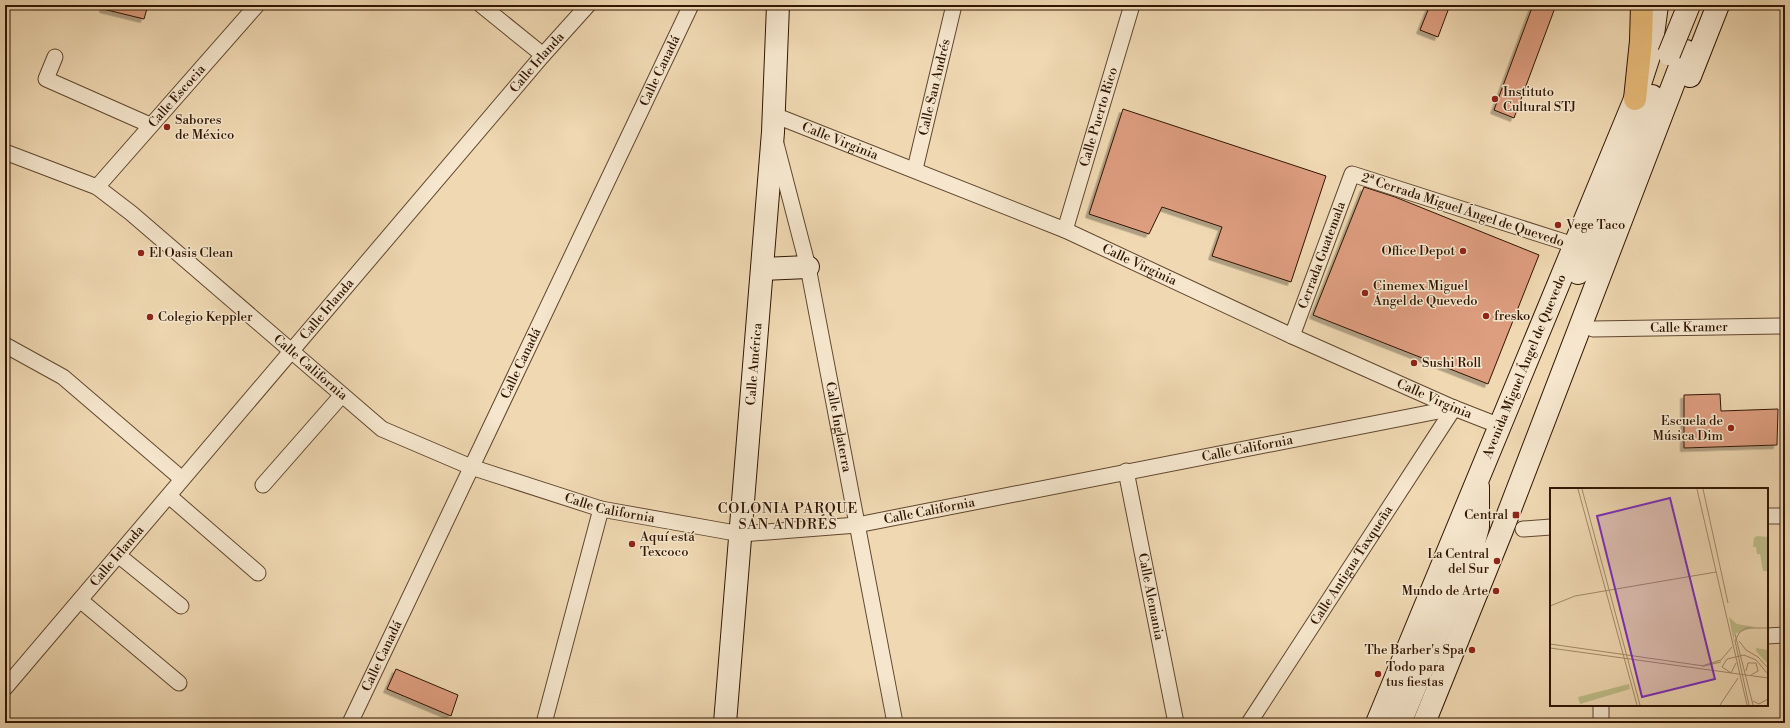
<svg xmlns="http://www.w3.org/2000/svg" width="1790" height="728" viewBox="0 0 1790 728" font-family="'Libre Bodoni',serif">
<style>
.building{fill:#dd9d7f;stroke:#301502;filter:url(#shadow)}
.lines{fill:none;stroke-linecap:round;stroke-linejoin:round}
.street-casing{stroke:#60462e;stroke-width:17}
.secondary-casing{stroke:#301502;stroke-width:24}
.highway-casing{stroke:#301502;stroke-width:24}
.street{stroke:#f5e6cd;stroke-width:15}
.secondary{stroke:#f5e6cd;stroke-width:22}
.highway{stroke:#e8bc79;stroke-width:22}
.secondary-bridge-casing{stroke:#301502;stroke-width:24;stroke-linecap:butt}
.secondary-bridge{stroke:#f5e6cd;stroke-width:22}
.poi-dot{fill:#8f2418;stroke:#f5e6cd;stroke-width:1.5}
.labels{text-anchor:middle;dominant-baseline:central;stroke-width:3;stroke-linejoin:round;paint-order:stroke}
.street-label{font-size:13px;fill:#301502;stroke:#f5e6cd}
.poi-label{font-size:13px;fill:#301502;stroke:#f5e6cd;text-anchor:start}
.neighbourhood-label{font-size:14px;letter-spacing:1px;fill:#301502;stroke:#f5e6cd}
.inset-road{fill:none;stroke:#a38a6c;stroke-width:1}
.view{fill:#7b2cbf;fill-opacity:0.15;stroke:#7b2cbf;stroke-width:2}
.inset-edge{fill:none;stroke:#301502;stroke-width:2}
</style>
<defs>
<filter id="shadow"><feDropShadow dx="-3.5" dy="3.5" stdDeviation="0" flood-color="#0004"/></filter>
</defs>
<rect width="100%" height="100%" fill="#efd8b2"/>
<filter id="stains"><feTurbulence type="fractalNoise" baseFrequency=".005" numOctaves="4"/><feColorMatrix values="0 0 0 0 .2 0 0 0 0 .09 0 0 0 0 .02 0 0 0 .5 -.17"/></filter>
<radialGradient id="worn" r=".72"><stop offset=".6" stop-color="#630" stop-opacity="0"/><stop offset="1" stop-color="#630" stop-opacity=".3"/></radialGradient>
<!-- building -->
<path class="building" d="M104 5H148L144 19 103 9Z
M1430 5H1450L1438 37 1420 30Z
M1533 5H1556L1514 118 1494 110Z
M1123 109 1326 176 1291 282 1212 256 1222 227 1162 207 1149 234 1089 214Z
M1364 187 1395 197 1539 255 1488 384 1313 315Z
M1720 394 1721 411 1778 409 1777 445 1684 448V395Z
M396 669 458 695 451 716 387 689Z"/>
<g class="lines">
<defs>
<g id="street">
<path d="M481 5 543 55"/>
<path d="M55 57 46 79 150 125"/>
<path id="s1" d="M774 115 1065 230 1292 336 1454 408 1500 426"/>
<path id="s2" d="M776 144 808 267 895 723"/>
<path id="s3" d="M5 152 97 187 131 213 382 429 471 467 601 509 741 534 857 525 1454 408"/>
<path id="s4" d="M915 169 954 5"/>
<path id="s5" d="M97 187 257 5"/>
<path id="s6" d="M1065 230 1132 5"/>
<path id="s7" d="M1593 329 1785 326"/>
<path id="s8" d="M1292 336 1352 174 1574 245"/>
<path d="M5 345 63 377 182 479"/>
<path id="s9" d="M1126 471 1176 723"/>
<path d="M263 485 342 395"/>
<path d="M169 496 258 573"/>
<path d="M1767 516H1785"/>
<path d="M1523 529 1551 527"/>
<path d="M118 555 181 606"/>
<path d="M80 600 179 683"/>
<path d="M1767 636 1785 635"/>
<path id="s10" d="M5 688 543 55 588 5"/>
<path d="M1601 705V723"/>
<path id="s11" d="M350 723 691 5"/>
<path d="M544 723 601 509"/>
<path id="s12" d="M1249 723 1454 408"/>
</g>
<g id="secondary">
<path d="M1690 76 1718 5"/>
<path d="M762 269 808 267"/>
<path d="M1578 273 1603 220 1652 96"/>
<path id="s13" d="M725 723 773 132 778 5"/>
<path id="s14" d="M1377 723 1635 99 1651 50 1657 5"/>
<path d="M1400 723 1473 546 1478 527V487"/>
<path d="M1424 723 1502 530 1686 51"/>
</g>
<path id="highway" d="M1635 99 1641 41 1642 5"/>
</defs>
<!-- street casing -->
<use href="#street" class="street-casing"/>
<!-- secondary casing -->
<use href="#secondary" class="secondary-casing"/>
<!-- highway casing -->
<use href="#highway" class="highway-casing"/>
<!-- street -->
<use href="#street" class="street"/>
<!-- secondary -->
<use href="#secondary" class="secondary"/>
<!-- highway -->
<use href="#highway" class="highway"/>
<defs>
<path id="secondary-bridge" d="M1669 54 1689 5"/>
</defs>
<!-- secondary-bridge casing -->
<use href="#secondary-bridge" class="secondary-bridge-casing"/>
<!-- secondary-bridge -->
<use href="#secondary-bridge" class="secondary-bridge"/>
</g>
<!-- markers -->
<g class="poi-dot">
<circle cx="1495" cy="99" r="4"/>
<circle cx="167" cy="127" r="4"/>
<circle cx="1558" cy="225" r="4"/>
<circle cx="1463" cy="251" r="4"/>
<circle cx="141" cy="253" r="4"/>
<circle cx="1365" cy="293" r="4"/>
<circle cx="1486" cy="316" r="4"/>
<circle cx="150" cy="317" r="4"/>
<circle cx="1414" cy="363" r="4"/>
<circle cx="1731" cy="428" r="4"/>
<rect x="1512" y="511" width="8" height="8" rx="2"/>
<circle cx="632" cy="544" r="4"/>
<circle cx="1497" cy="561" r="4"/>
<circle cx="1496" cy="591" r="4"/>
<circle cx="1472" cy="650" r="4"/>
<circle cx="1378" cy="674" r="4"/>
</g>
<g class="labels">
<!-- street labels -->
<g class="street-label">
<text stroke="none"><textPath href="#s10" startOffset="821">Calle Irlanda</textPath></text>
<text stroke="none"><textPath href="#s11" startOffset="722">Calle Canadá</textPath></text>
<text stroke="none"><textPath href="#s4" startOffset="84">Calle San Andrés</textPath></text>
<text stroke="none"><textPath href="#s5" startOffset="121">Calle Escocia</textPath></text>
<text stroke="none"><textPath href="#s6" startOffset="118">Calle Puerto Rico</textPath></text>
<text stroke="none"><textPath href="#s1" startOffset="71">Calle Virginia</textPath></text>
<text transform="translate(1463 210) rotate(18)">2ª Cerrada Miguel Ángel de Quevedo</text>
<text stroke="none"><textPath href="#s8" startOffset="86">Cerrada Guatemala</textPath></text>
<text stroke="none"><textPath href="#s1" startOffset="395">Calle Virginia</textPath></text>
<text stroke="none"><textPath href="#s10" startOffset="497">Calle Irlanda</textPath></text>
<text stroke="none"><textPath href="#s7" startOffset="96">Calle Kramer</textPath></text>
<text stroke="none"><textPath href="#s11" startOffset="398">Calle Canadá</textPath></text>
<text stroke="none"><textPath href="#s13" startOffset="360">Calle América</textPath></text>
<text stroke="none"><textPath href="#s14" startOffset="386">Avenida Miguel Ángel de Quevedo</textPath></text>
<text stroke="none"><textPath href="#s3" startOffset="378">Calle California</textPath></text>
<text stroke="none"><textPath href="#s1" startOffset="719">Calle Virginia</textPath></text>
<text stroke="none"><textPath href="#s2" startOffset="290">Calle Inglaterra</textPath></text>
<text stroke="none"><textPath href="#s3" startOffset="1362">Calle California</textPath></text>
<text stroke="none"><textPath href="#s3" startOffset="714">Calle California</textPath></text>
<text stroke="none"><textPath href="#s3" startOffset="1038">Calle California</textPath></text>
<text stroke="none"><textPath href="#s10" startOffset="173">Calle Irlanda</textPath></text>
<text stroke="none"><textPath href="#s12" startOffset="188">Calle Antigua Taxqueña</textPath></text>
<text stroke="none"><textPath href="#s9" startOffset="128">Calle Alemania</textPath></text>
<text stroke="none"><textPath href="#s11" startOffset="74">Calle Canadá</textPath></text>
</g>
<!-- poi labels -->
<g class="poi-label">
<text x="1503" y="92">Instituto<tspan x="1503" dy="15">Cultural STJ</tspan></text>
<text x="175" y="120">Sabores<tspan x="175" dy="15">de México</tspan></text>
<text x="1566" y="225">Vege Taco</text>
<text x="1455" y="251" text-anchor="end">Office Depot</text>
<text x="149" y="253">El Oasis Clean</text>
<text x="1373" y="286">Cinemex Miguel<tspan x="1373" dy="15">Ángel de Quevedo</tspan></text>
<text x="1494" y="316">fresko</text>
<text x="158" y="317">Colegio Keppler</text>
<text x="1422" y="363">Sushi Roll</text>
<text x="1723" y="421" text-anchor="end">Escuela de<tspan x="1723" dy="15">Música Dim</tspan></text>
<text x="1508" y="515" text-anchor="end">Central</text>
<text x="640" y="537">Aquí está<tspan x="640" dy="15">Texcoco</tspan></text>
<text x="1489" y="554" text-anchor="end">La Central<tspan x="1489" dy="15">del Sur</tspan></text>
<text x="1488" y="591" text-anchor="end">Mundo de Arte</text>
<text x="1464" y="650" text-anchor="end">The Barber's Spa</text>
<text x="1386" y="667">Todo para<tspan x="1386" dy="15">tus fiestas</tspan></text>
</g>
<!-- neighbourhood labels -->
<g class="neighbourhood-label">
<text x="788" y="509">COLONIA PARQUE<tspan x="788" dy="16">SAN ANDRÉS</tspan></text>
</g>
</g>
<!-- overview -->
<g transform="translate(1550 488)">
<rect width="218" height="218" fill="#efd8b2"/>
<path d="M207 48 218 49V83H213L210 66H207L206 59H203L204 50ZM179 129 187 136 205 139 184 146V155ZM206 160 218 162V176L206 163ZM79 196 80 201 30 216 28 209Z" fill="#bebd89"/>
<path class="inset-road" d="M28 1 87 217M32 1 90 217M147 1 197 217M153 1 178 115M0 118 25 108 166 84M185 146 203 217M189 153 196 162 208 169 218 180M0 156 154 178 171 174M0 160 218 190M186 175 181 185 172 179 177 171 194 167 206 172 218 186M152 178 171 172 182 159M196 183 198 175H206L208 183 201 187M203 213 209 216 218 211M170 217 188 190M199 217 185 153 189 145 196 140H218"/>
<path class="view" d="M120 10 165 191 92 209 47 28Z"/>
<rect width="218" height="218" class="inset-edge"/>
</g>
<!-- margin -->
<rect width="1790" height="728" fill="none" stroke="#efd8b2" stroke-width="20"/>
<rect x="6" y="6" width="1778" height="716" fill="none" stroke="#301502" stroke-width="2"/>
<rect x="10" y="10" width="1770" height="708" fill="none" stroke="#301502"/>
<rect width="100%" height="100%" filter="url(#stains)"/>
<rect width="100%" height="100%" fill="url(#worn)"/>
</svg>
